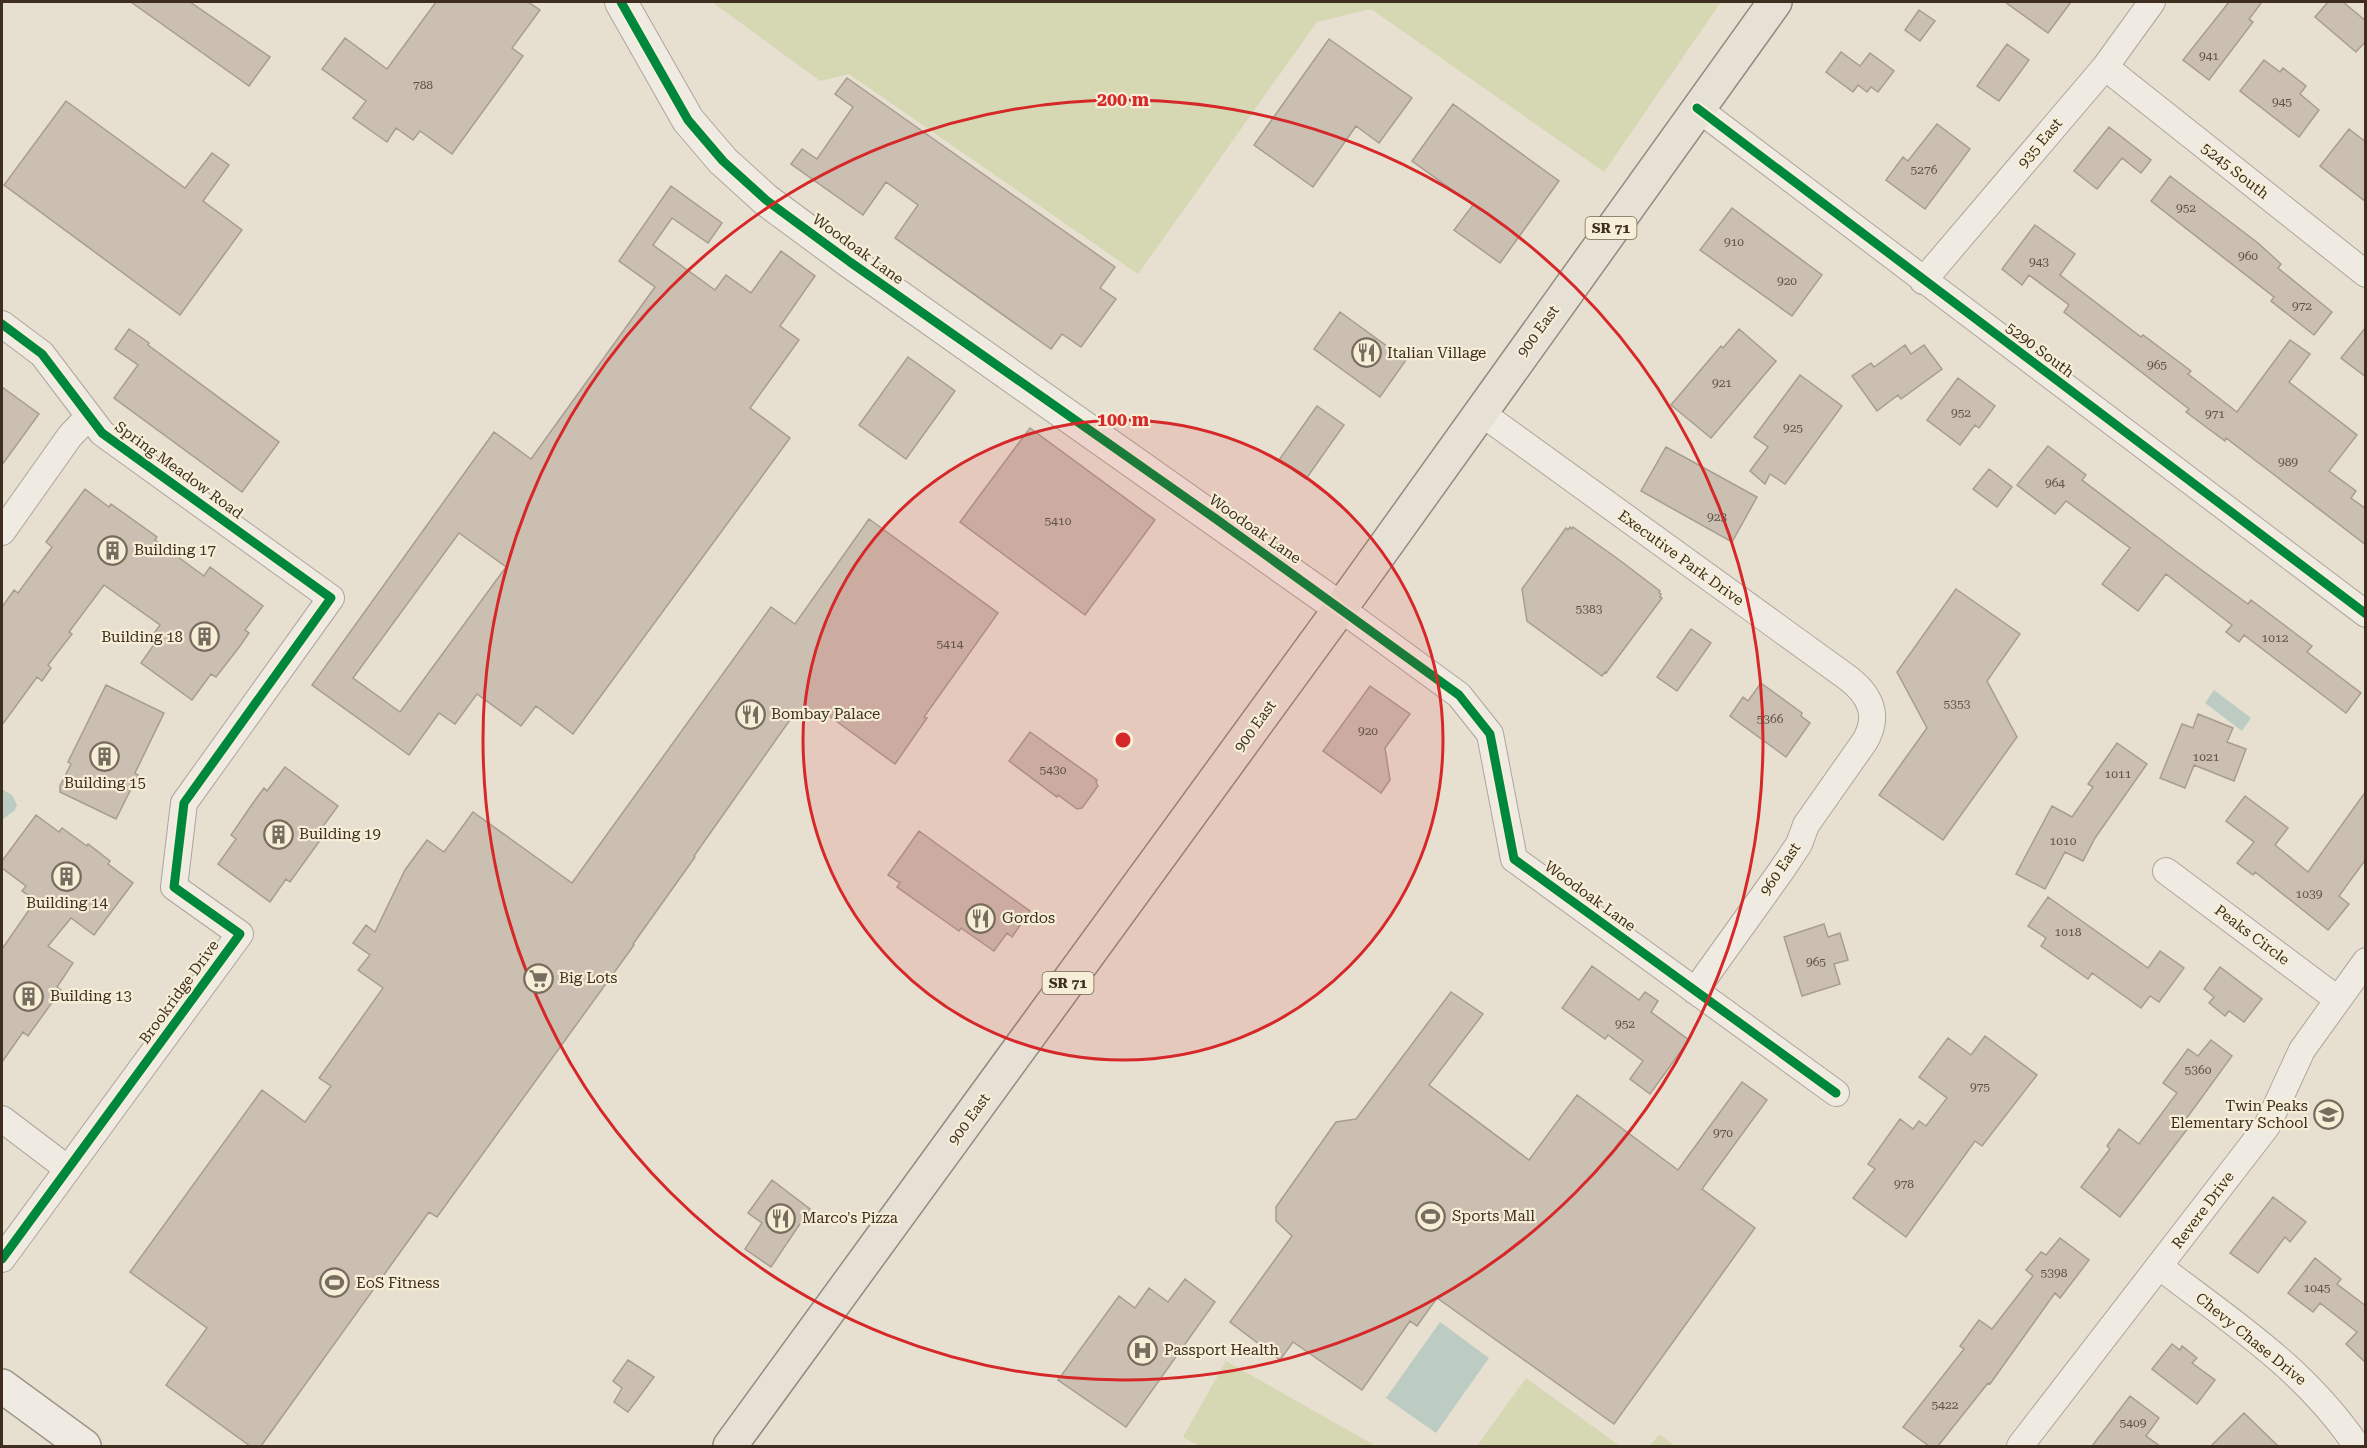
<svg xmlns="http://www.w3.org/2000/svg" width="2367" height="1448" viewBox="0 0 2367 1448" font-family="'Roboto Serif',serif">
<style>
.green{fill:#d6d7b3}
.water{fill:#bcccc2}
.building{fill:#cbbfb2;stroke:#a89c90;stroke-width:1.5;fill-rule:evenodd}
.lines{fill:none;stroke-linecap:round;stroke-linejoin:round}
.minor-casing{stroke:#ada599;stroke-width:28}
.tertiary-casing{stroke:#ada599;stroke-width:34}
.secondary-casing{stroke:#9c958a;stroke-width:36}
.primary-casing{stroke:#928b80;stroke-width:36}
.minor{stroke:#efebe3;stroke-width:26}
.tertiary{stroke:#efebe3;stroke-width:32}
.secondary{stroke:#efebe3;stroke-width:33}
.primary{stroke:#e6e1d4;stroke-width:33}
.cycleway-casing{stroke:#f7eed8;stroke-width:13}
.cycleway{stroke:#00873e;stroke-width:9}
.ring{fill:none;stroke:#d62828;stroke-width:3}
.labels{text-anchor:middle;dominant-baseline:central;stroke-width:4.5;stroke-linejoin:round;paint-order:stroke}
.number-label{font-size:12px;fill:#605244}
.shield{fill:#f7eed8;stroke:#756857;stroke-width:1.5}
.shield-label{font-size:14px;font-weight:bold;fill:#3d2e20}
.street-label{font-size:15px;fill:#3d2e20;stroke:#f7eed8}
.poi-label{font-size:15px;fill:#3d2e20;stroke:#f7eed8;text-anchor:start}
.centre{fill:#d62828;stroke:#f7eed8;stroke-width:3}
.ring-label{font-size:18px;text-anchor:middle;font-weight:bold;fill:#d62828;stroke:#f7eed8;stroke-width:4.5;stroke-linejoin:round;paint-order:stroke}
</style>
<rect width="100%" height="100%" fill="#e7e0d1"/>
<!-- green -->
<path class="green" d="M712 2H1721L1604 172 1371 9 1317 22 1138 274 849 74 820 81Z
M1226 1361 1376 1446H1199L1183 1437Z
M1526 1378 1620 1446H1477Z
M1659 1434 1675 1446H1650Z"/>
<!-- water -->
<path class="water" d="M2214 690 2251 718 2242 731 2205 703Z
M2 789 12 795 17 805 15 810 2 820Z
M1440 1322 1489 1358 1436 1433 1386 1398Z"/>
<!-- building -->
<path class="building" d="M131 2H190L270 57 249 86Z
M436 2H528L540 10 512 48 523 56 452 154 420 131 413 140 396 128 387 142 353 118 366 101 322 69 345 38 387 69Z
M2005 2H2071L2048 33Z
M2229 2H2262L2249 19 2253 22 2209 80 2183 60Z
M2328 2H2343L2366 21V41L2356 52 2315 17Z
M1919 10 1935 21 1920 41 1905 30Z
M1329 39 1412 98 1379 143 1356 126 1313 187 1254 145Z
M2007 44 2029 60 1999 101 1977 86Z
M1841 52 1860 66 1870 53 1894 71 1878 92 1871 87 1867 92 1858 85 1853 92 1826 72Z
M2264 60 2280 72 2283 68 2306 86 2300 94 2319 110 2299 137 2240 91Z
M847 78 1115 267 1100 288 1116 299 1081 347 1062 334 1051 349 895 238 918 205 886 182 863 215 791 164 802 149 817 159 853 107 835 94Z
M66 101 185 188 212 153 229 165 203 201 242 230 180 315 4 185Z
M1453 104 1559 181 1500 263 1454 230 1473 205 1412 161Z
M1937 124 1970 149 1925 209 1886 180 1903 157 1908 161Z
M2109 127 2151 160 2141 173 2122 158 2097 189 2074 171Z
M2349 129 2366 142V202L2320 166Z
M2170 176 2258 243 2281 264 2278 268 2332 312 2314 335 2271 301 2274 297 2151 201Z
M671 186 722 223 708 243 672 218 653 245 715 290 726 275 751 293 781 251 815 276 780 326 799 340 750 408 790 438 573 734 536 706 521 726 477 694 455 724 439 713 409 755 312 685 494 432 531 459 655 287 619 261ZM459 533 506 567 400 712 353 678Z
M1732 208 1822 275 1792 316 1700 250Z
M2035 225 2075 254 2060 275 2141 337 2143 335 2191 371 2188 374 2237 412 2290 340 2310 354 2289 382 2357 435 2329 471 2356 491 2351 498 2366 509V545L2226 438 2225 441 2186 412 2189 409 2064 312 2069 305 2029 275 2022 285 2002 269Z
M1340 312 1406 360 1380 397 1314 349Z
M2366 327V377L2341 358Z
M129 329 149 343 148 345 279 442 242 492 114 398 138 365 115 349Z
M1739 329 1776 361 1711 438 1671 405 1721 346 1723 348Z
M1905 345 1911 354 1924 345 1942 369 1901 399 1898 395 1877 411 1852 376 1871 363 1874 367Z
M908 357 955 391 906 459 859 425Z
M1800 375 1842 406 1785 484 1770 474 1765 484 1750 471 1768 447 1754 437Z
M1958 378 1995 406 1979 428 1975 425 1960 445 1927 420Z
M2 387 39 414 2 465Z
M1317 406 1344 425 1306 479 1279 460Z
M1030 428 1155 520 1085 615 960 522Z
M2048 446 2086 475 2082 480 2177 552 2248 604 2251 600 2312 646 2307 652 2361 693 2346 713 2244 635 2239 642 2226 632 2232 625 2166 574 2138 611 2102 584 2130 548 2066 501 2055 514 2017 485Z
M1666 447 1757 497 1732 542 1641 491Z
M1989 469 2012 487 1997 507 1973 489Z
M85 489 109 507 111 504 157 537 155 540 204 576 210 567 263 606 245 630 249 633 240 646 216 677 211 674 192 700 141 663 160 636 155 632 160 625 104 585 69 632 72 634 48 665 51 668 42 681 37 677 2 725V607L14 590 18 593 52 547 46 542Z
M869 519 998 613 924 717 927 718 895 764 821 710 792 717 694 856 695 857 633 944 634 945 437 1217 429 1212 261 1446H250L166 1385 207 1328 130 1272 262 1090 305 1122 331 1086 319 1078 383 988 358 970 370 955 353 943 366 925 375 932 405 870 427 840 444 852 473 812 572 883 771 607 795 624Z
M1570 527 1572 529 1573 527 1618 559 1660 591 1659 593 1661 594 1660 597 1662 598 1606 673 1605 672 1602 676 1527 621 1522 589 1566 528 1568 530Z
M1956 589 2020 634 1987 681 2017 737 1943 840 1879 795 1927 728 1897 672Z
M1691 629 1711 643 1677 691 1657 677Z
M1761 683 1802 713 1801 716 1810 723 1786 757 1730 716 1743 697 1748 701Z
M106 685 164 713 135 773 138 775 116 819 60 792V786L71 764 68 762Z
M1370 686 1410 714 1385 748 1390 780 1381 793 1323 751Z
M2198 714 2233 728 2227 742 2246 749 2234 781 2194 765 2185 788 2160 778 2182 724 2193 728Z
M1030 732 1097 780 1096 782 1098 786 1082 808 1077 809 1058 795 1057 797 1009 761Z
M2117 743 2147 764 2095 838 2083 861 2065 852 2045 889 2016 874 2052 806 2072 817 2093 787 2088 784Z
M285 767 338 806 321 829 326 832 290 882 286 879 270 902 218 864 236 839 231 835 253 803 264 788 267 791Z
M2366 791V859L2339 896 2349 904 2328 930 2255 872 2253 875 2237 863 2254 842 2226 821 2245 796 2288 828 2275 845 2308 872Z
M36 815 59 832 62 828 87 846 88 844 110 861 108 864 133 883 94 935 71 918 48 946 73 963 57 987 61 990 28 1036 23 1032 2 1062V949L36 900 22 891 26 886 2 868V861Z
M919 831 1030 911 1012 937 1007 933 994 951 961 928 959 931 897 887 900 883 888 875Z
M2048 897 2148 968 2160 951 2184 968 2159 1002 2150 996 2141 1008 2092 973 2088 979 2041 946 2046 938 2028 926Z
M1824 924 1828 937 1840 933 1848 960 1834 964 1840 984 1802 996 1784 937Z
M1592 966 1639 1000 1645 992 1658 1001 1651 1012 1689 1040 1650 1094 1630 1079 1643 1061 1608 1035 1605 1039 1562 1008Z
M2220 967 2262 999 2244 1022 2229 1011 2225 1016 2209 1003 2214 997 2204 989Z
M1451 992 1483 1014 1429 1085 1529 1160 1577 1095 1678 1170 1742 1082 1767 1100 1702 1189 1755 1228 1614 1424 1437 1298 1417 1326 1410 1321 1362 1390 1293 1342 1280 1360 1230 1322 1292 1236 1276 1221V1207L1336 1122 1356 1119Z
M1985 1036 2037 1075 1982 1146 1975 1141 1906 1237 1853 1198 1875 1169 1868 1164 1900 1119 1913 1129 1919 1121 1926 1126 1947 1098 1919 1077 1948 1038 1971 1055Z
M2211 1040 2232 1056 2186 1119 2192 1123 2120 1217 2081 1187 2110 1149 2107 1146 2119 1129 2139 1144 2177 1093 2163 1083 2188 1049 2198 1056Z
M772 1180 810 1209 771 1267 745 1249 762 1223 748 1213Z
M2273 1197 2306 1222 2290 1242 2285 1237 2258 1273 2230 1253Z
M2060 1238 2089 1260 2060 1298 2055 1293 1990 1384 1988 1383 1938 1446H1929L1903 1427 1964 1349 1960 1346 1979 1320 1992 1329 2033 1276 2026 1270 2041 1252 2046 1255Z
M2315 1258 2341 1279 2337 1284 2366 1306V1363L2346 1344 2357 1332 2320 1303 2313 1312 2288 1293Z
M1185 1279 1215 1302 1126 1427 1058 1380 1119 1296 1135 1308 1149 1288 1168 1302Z
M2172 1344 2180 1350 2182 1346 2197 1358 2192 1363 2215 1380 2197 1404 2152 1369Z
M628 1360 654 1377 628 1412 614 1402 622 1388 613 1381Z
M2130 1396 2159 1418 2146 1436 2160 1446H2092Z
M2244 1413 2278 1446H2211Z"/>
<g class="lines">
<defs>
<path id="minor" d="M2105 67 2366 274
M1697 108 2366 614
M1923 281 2105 67 2152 2
M2 324 42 354 102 433 331 598 184 803 174 887 240 934 2 1259
M1480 412 1848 678C1870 695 1880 715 1865 741L1806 825 1799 844 1781 871 1695 991
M2 532 70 436 89 416
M1340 608 1459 695 1490 734 1514 859 1836 1093
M2166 871 2337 999
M2 1119 68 1169
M2160 1267C2233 1323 2304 1368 2357 1446
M2020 1446 2267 1126 2302 1050 2366 961"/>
<path id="tertiary" d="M621 2 688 120 723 161 766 200 850 262 1340 608"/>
<path id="secondary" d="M2 1386 84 1446"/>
<path id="primary" d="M730 1446 1358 584 1775 2"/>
</defs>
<!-- minor casing -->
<use href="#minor" class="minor-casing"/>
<!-- tertiary casing -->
<use href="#tertiary" class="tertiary-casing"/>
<!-- secondary casing -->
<use href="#secondary" class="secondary-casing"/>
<!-- primary casing -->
<use href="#primary" class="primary-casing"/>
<!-- minor -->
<use href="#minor" class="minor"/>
<!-- tertiary -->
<use href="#tertiary" class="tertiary"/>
<!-- secondary -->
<use href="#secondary" class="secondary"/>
<!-- primary -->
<use href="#primary" class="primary"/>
<defs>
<path id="cycleway" d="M621 2 688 120 723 161 766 200 850 262 1216 519 1459 695 1490 734 1514 859 1836 1093
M1697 108 2366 614
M2 324 42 354 102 433 331 598 184 803 174 887 240 934 2 1259"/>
</defs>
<!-- cycleway casing -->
<use href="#cycleway" class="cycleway-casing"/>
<!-- cycleway -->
<use href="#cycleway" class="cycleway"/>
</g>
<!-- distance rings -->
<circle cx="1123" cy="740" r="320" fill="#d62828" fill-opacity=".12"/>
<g class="ring">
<circle cx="1123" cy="740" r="320"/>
<circle cx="1123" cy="740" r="640"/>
</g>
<!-- icons -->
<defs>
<symbol id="restaurant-ring" viewBox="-11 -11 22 22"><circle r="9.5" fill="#f7eed8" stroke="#786c5e" stroke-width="1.5"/><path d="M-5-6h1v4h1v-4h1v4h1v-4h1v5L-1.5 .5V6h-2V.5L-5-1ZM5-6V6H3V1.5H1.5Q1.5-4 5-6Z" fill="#786c5e"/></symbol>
<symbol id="building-ring" viewBox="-11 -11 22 22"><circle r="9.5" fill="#f7eed8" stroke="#786c5e" stroke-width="1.5"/><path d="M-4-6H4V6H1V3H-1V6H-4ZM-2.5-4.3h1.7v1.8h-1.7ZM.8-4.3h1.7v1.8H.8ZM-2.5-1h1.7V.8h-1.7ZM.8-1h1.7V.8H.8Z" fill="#786c5e"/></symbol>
<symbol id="supermarket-ring" viewBox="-11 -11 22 22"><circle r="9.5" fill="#f7eed8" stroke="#786c5e" stroke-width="1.5"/><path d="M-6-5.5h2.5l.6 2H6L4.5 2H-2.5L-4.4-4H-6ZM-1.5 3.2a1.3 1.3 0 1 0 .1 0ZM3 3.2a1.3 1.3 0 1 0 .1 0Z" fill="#786c5e"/></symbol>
<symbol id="school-ring" viewBox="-11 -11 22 22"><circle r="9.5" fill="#f7eed8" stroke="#786c5e" stroke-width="1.5"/><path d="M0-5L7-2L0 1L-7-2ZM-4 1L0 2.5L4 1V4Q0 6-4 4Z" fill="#786c5e"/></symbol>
<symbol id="stadium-ring" viewBox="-11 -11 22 22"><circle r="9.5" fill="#f7eed8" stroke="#786c5e" stroke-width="1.5"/><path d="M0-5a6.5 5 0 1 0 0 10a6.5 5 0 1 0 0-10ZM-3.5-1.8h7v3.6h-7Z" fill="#786c5e"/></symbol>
<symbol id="hospital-ring" viewBox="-11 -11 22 22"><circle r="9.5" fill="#f7eed8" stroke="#786c5e" stroke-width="1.5"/><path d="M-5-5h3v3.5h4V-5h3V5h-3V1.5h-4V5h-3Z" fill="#786c5e"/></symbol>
</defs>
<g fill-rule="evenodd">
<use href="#restaurant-ring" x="1350" y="336" width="33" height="33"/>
<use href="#building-ring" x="96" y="534" width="33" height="33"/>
<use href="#building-ring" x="188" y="620" width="33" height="33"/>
<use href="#restaurant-ring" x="734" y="698" width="33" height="33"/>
<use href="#building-ring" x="88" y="740" width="33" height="33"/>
<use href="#building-ring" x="262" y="818" width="33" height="33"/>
<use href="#building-ring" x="50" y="860" width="33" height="33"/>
<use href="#restaurant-ring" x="964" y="902" width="33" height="33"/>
<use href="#supermarket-ring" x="522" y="962" width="33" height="33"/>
<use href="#building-ring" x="12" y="980" width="33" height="33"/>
<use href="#school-ring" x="2312" y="1098" width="33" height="33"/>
<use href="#stadium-ring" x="1414" y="1200" width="33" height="33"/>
<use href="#restaurant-ring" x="764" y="1202" width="33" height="33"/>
<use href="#stadium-ring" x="318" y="1266" width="33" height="33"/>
<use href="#hospital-ring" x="1126" y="1334" width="33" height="33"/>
</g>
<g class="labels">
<!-- number labels -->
<g class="number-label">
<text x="2209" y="56">941</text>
<text x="423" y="85">788</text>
<text x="2282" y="102">945</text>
<text x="1924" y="170">5276</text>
<text x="2186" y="208">952</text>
<text x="1734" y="242">910</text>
<text x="2248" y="256">960</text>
<text x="2039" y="262">943</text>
<text x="1787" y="281">920</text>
<text x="2302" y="306">972</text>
<text x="2157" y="365">965</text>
<text x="1722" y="383">921</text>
<text x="1961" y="413">952</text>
<text x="2215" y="414">971</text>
<text x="1793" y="428">925</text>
<text x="2288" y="462">989</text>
<text x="2055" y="483">964</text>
<text x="1717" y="517">923</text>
<text x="1058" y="521">5410</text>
<text x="1589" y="609">5383</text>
<text x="2275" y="638">1012</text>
<text x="950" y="644">5414</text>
<text x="1957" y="704">5353</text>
<text x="1770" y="719">5366</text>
<text x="1368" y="731">920</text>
<text x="2206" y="757">1021</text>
<text x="1053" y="770">5430</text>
<text x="2118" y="774">1011</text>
<text x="2063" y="841">1010</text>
<text x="2309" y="894">1039</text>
<text x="2068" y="932">1018</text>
<text x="1816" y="962">965</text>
<text x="1625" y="1024">952</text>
<text x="2198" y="1070">5360</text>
<text x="1980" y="1087">975</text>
<text x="1723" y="1133">970</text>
<text x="1904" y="1184">978</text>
<text x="2054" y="1273">5398</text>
<text x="2317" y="1288">1045</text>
<text x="1945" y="1405">5422</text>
<text x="2133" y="1423">5409</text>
</g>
<!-- shield labels -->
<g class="shield">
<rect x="1585.5" y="217" width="51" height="22" rx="4.5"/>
<rect x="1042.5" y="972" width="51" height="22" rx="4.5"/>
</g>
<g class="shield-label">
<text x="1611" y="228">SR 71</text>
<text x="1068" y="983">SR 71</text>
</g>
<!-- street labels -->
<g class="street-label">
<text transform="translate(2040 143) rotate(-50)">935 East</text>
<text transform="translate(2235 171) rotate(38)">5245 South</text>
<text transform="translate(858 249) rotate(36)">Woodoak Lane</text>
<text transform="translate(1538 331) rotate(-54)">900 East</text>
<text transform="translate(2040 350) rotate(37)">5290 South</text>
<text transform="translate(179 470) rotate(36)">Spring Meadow Road</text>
<text transform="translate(1255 529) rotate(35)">Woodoak Lane</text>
<text transform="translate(1681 558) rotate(36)">Executive Park Drive</text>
<text transform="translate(1255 726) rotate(-54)">900 East</text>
<text transform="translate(1780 869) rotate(-56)">960 East</text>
<text transform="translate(1590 896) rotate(36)">Woodoak Lane</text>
<text transform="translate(2252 935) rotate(37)">Peaks Circle</text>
<text transform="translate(179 992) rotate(-54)">Brookridge Drive</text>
<text transform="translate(969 1119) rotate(-54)">900 East</text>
<text transform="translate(2203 1210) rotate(-53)">Revere Drive</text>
<text transform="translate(2251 1339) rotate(39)">Chevy Chase Drive</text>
</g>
<!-- poi labels -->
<g class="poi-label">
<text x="1387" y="353">Italian Village</text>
<text x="134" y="550">Building 17</text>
<text x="183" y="637" text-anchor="end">Building 18</text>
<text x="771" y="714">Bombay Palace</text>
<text x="105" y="783" text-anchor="middle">Building 15</text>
<text x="299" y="834">Building 19</text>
<text x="67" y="903" text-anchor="middle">Building 14</text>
<text x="1002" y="918">Gordos</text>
<text x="559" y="978">Big Lots</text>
<text x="50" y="996">Building 13</text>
<text x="2308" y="1106" text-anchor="end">Twin Peaks<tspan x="2308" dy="17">Elementary School</tspan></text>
<text x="1452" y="1216">Sports Mall</text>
<text x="802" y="1218">Marco's Pizza</text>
<text x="356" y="1283">EoS Fitness</text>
<text x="1164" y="1350">Passport Health</text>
</g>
</g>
<circle cx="1123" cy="740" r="9" class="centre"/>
<g class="ring-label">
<text x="1123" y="106">200 m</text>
<text x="1123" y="426">100 m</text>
</g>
<!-- border -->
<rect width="2367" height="1448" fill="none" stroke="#3d2e20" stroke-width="6"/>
</svg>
